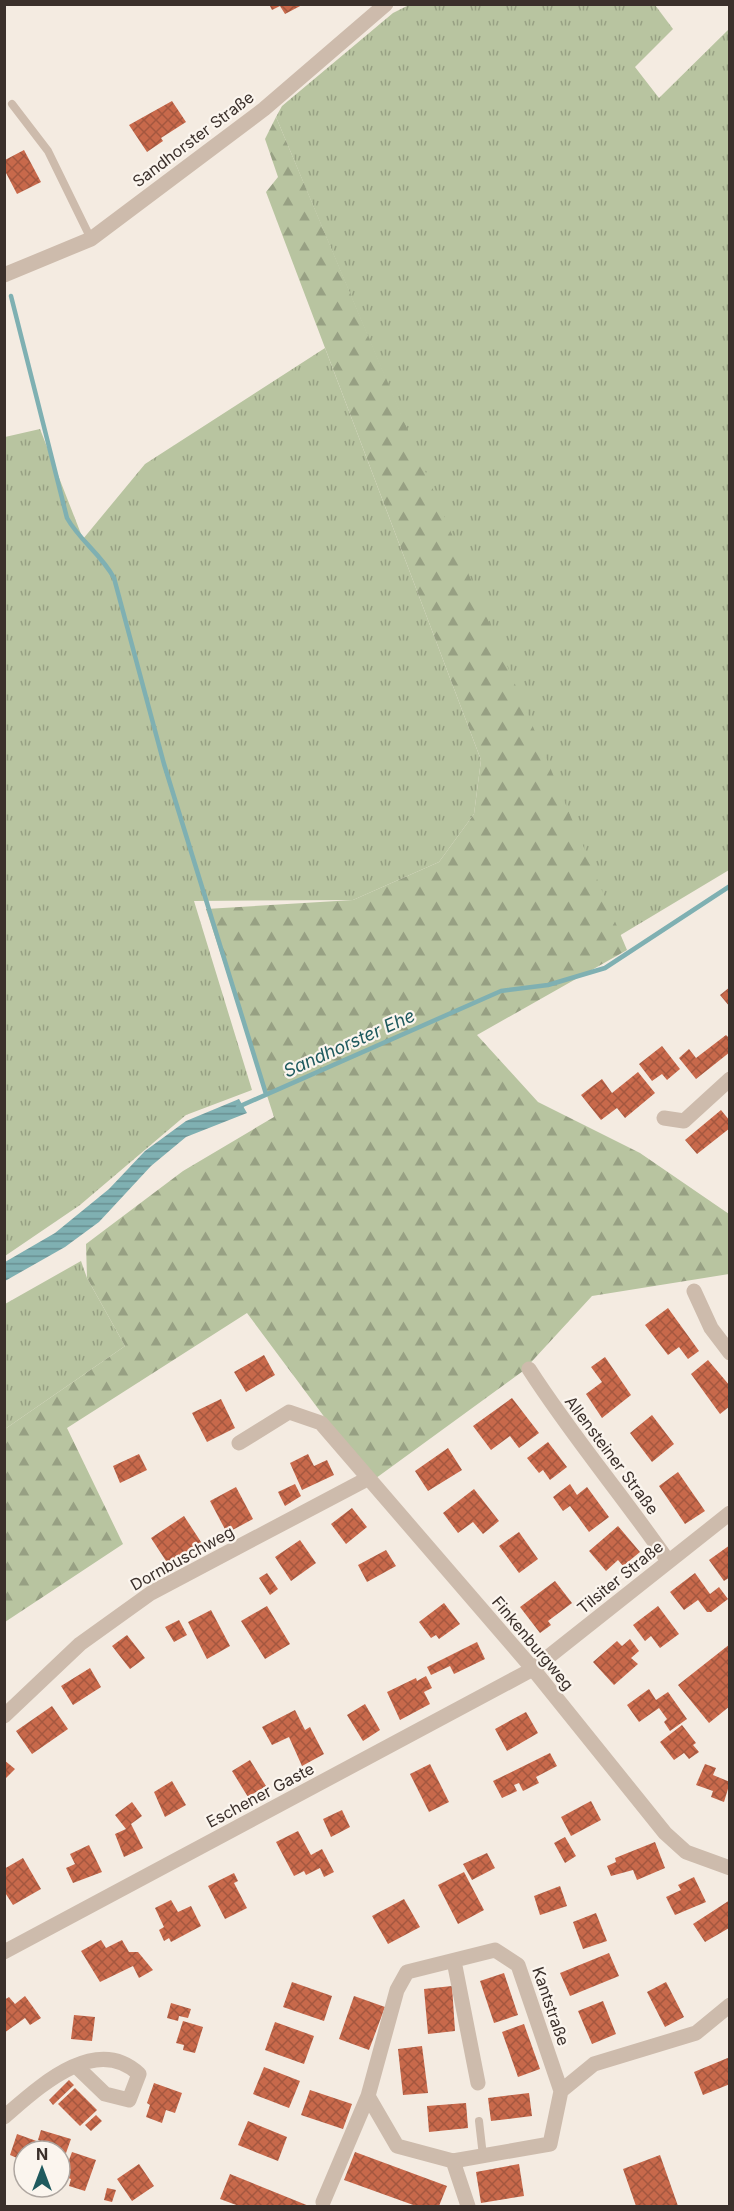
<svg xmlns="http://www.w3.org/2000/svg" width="734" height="2211" viewBox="0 0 734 2211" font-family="Inter,sans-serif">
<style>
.grass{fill:url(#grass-tufts)}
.forest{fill:url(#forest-firs)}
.water{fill:url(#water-rules)}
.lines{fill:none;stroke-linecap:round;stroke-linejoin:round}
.stream{stroke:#7fb0b2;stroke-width:4.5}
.building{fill:url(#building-cross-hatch)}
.service{stroke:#cdbbac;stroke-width:8}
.minor{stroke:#cdbbac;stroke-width:15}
.labels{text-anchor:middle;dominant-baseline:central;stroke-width:4.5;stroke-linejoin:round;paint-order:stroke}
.street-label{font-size:16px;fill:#3b302b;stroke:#fbf5ee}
.water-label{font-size:18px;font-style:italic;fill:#1f5a5e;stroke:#fbf5ee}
</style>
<defs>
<pattern id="grass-tufts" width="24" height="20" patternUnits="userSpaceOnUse" patternTransform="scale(1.5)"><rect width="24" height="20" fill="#b8c4a0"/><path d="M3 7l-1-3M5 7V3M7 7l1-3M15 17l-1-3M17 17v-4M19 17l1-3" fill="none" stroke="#97a083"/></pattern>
<pattern id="forest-firs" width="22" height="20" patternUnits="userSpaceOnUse" patternTransform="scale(1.5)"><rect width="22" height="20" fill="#b8c4a0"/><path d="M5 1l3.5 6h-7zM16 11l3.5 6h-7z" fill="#97a083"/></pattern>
<pattern id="water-rules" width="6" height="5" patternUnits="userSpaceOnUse" patternTransform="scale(1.5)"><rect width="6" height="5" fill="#7fb0b2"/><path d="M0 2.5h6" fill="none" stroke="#699091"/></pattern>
<pattern id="building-cross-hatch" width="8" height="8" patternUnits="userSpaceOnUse" patternTransform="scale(1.5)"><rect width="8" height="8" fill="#c8694b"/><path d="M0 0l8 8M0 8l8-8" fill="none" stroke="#a4573f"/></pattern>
</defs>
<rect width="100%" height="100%" fill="#f4ebe1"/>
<!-- grass -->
<path class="grass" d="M409 5H655L673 29 635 67 659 98 729 29V870L619 936 276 117 282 106 393 13Z
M325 348 481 760 474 814 439 862 353 900 194 901 252 1090 186 1115 80 1205 5 1256V437L40 429 83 539 145 464Z
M81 1261 87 1278 125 1346 5 1429V1304Z"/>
<!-- forest -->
<path class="forest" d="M276 117 627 950 477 1035 538 1102 640 1153 729 1214V1274L592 1296 523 1371 372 1481 247 1313 67 1428 123 1544 5 1622V1429L125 1346 87 1278 86 1244 183 1171 274 1117 206 909 353 900 439 862 474 814 481 760 266 192 278 177 265 139Z"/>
<!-- water -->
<path class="water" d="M239 1099 247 1113 186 1137 151 1166 99 1222 65 1247 5 1281V1262L55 1233 109 1189 145 1151 186 1121Z"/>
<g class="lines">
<!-- stream -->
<path class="stream" d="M11 296 67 518C80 541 101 554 114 578L164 764 266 1094
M238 1107 501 991 548 985 605 968 730 886"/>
</g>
<!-- building -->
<path class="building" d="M269 4H304L285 14 280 6 272 10Z
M172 101 186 122 161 138 163 141 147 152 129 125Z
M24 150 41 182 17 194 5 171V160Z
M730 987V1007L720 995Z
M726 1035 730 1039V1052L696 1079 679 1058 689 1049 696 1058Z
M662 1046 680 1069 667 1080 662 1074 652 1081 639 1064Z
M638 1072 655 1093 625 1118 617 1108 601 1120 581 1095 602 1079 612 1093Z
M721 1110 730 1121V1128L697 1154 685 1140Z
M668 1308 699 1351 688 1359 679 1347 668 1355 645 1325Z
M264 1355 275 1375 246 1392 234 1372Z
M605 1357 631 1395 602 1418 586 1394 602 1382 591 1367Z
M708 1360 730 1386V1406L720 1414 691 1374Z
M512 1398 539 1433 519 1448 510 1436 491 1450 473 1426Z
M221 1399 235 1428 207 1442 192 1413Z
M652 1415 674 1444 652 1462 630 1433Z
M548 1442 567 1467 550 1480 543 1470 539 1473 527 1458Z
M448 1448 462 1470 428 1491 415 1471Z
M139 1454 147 1470 120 1483 113 1466Z
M308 1454 314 1466 327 1460 334 1475 302 1490 290 1463Z
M678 1472 705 1511 685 1524 659 1486Z
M295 1484 301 1496 285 1506 278 1492Z
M570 1484 577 1495 587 1487 609 1517 589 1532 570 1506 563 1511 553 1497Z
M236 1487 253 1519 227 1533 210 1501Z
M474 1489 499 1521 483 1534 473 1522 458 1533 443 1513Z
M352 1508 367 1527 346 1544 331 1524Z
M184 1516 203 1545 170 1567 151 1538Z
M618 1526 640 1552 623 1566 618 1560 606 1571 589 1551Z
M519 1532 538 1559 519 1573 499 1546Z
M300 1540 316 1563 291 1581 275 1557Z
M730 1545V1577L724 1581 709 1560Z
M386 1550 396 1566 367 1582 358 1565Z
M267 1573 278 1589 270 1595 259 1578Z
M695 1573 710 1594 719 1587 728 1599 711 1612H707L698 1600 684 1610 670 1592Z
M555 1581 572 1603 548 1621 551 1625 540 1633 520 1607Z
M444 1603 460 1624 439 1639 436 1635 431 1638 419 1622Z
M267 1606 290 1644 265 1659 241 1621Z
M658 1606 679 1634 660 1648 651 1636 645 1641 633 1625Z
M211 1610 230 1646 207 1659 188 1622Z
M179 1620 187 1635 174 1642 165 1627Z
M127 1635 145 1658 130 1669 112 1646Z
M630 1639 639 1651 631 1658 638 1664 614 1685 593 1662 617 1641 622 1646Z
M477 1642 485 1659 454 1674 450 1666 431 1675 427 1667Z
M730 1644V1706L709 1723 678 1685Z
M90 1668 101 1687 73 1705 61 1686Z
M426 1676 432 1688 424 1692 430 1704 400 1720 387 1692 416 1678 417 1681Z
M649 1689 656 1700 668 1692 687 1719 670 1731 664 1722 667 1719 659 1708 639 1722 627 1705Z
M365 1704 380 1730 363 1741 347 1715Z
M52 1706 68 1729 32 1754 16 1731Z
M295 1710 305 1730 310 1727 324 1754 302 1766 289 1737 272 1745 262 1727Z
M526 1712 538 1733 507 1751 495 1729Z
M682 1725 696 1743 693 1745 699 1752 689 1759 684 1753 674 1760 660 1742Z
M550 1753 557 1766 536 1777 539 1783 523 1791 519 1783 514 1785 517 1791 502 1798 493 1781Z
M4 1760 15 1769 4 1780Z
M250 1760 266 1786 248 1797 232 1771Z
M430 1764 449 1802 429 1812 410 1774Z
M705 1764 716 1768 713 1775 730 1782 724 1802 711 1797 713 1791 696 1785Z
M172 1781 186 1805 165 1817 154 1792Z
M591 1801 601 1820 571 1836 561 1817Z
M132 1802 142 1816 131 1824 143 1848 124 1857 115 1834 126 1829 115 1815Z
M342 1810 350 1827 331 1837 323 1819Z
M298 1831 311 1855 322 1849 334 1872 324 1877 320 1868 306 1875 304 1871 294 1876 276 1842Z
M565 1837 576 1856 565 1863 554 1843Z
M655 1842 665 1868 637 1880 633 1870 611 1876 607 1866 616 1862 615 1858Z
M89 1845 102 1872 73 1883 66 1868 75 1864 70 1854Z
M487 1853 495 1868 472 1880 463 1864Z
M23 1858 41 1889 13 1905 4 1891V1869Z
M464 1872 484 1910 458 1924 438 1885Z
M234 1873 238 1881 234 1883 247 1908 225 1919 208 1886Z
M694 1877 706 1902 675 1915 666 1897 681 1890 678 1885Z
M560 1886 567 1906 540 1915 534 1896Z
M404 1899 420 1927 388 1944 372 1916Z
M171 1900 178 1912 191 1906 201 1926 171 1942 169 1938 164 1941 159 1930 164 1927 155 1908Z
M730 1900 729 1928 705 1942 693 1924Z
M596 1913 607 1941 583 1949 573 1922Z
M101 1940 106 1948 122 1940 129 1952H138L153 1970 139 1978 133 1966 100 1982 81 1951Z
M609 1953 619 1976 570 1996 560 1973Z
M504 1973 518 2015 494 2023 480 1981Z
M292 1982 332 1996 324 2021 283 2007Z
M666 1982 684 2017 665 2027 647 1992Z
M452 1986 455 2031 428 2034 424 1989Z
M25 1996 41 2018 30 2025 25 2018 4 2033V2000L9 1997 15 2004Z
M354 1996 385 2007 369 2050 339 2039Z
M603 2001 616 2034 592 2044 578 2011Z
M171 2003 191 2009 188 2018 179 2016 178 2021 167 2018Z
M74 2015 95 2017 92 2041 71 2039Z
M183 2021 203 2027 195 2053 183 2050 184 2045 176 2043Z
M275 2022 314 2036 304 2064 265 2050Z
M524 2024 540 2069 518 2077 502 2032Z
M422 2046 428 2093 403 2095 398 2049Z
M730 2057V2084L703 2095 694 2072Z
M264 2067 300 2081 289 2108 253 2094Z
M69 2080 74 2085 53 2105 49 2100Z
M154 2083 182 2093 175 2113 166 2110 162 2123 146 2117 150 2105 147 2103Z
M75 2088 97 2110 80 2126 58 2104Z
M310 2090 352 2104 343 2129 301 2115Z
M529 2093 532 2116 491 2121 488 2098Z
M466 2103 468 2128 429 2132 427 2106Z
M96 2115 102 2121 91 2131 85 2125Z
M248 2121 287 2137 278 2161 238 2145Z
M41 2130 71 2139 66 2153 38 2140Z
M17 2134 42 2143 39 2151H24V2161L10 2155Z
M72 2152 96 2160 85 2191 69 2186 71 2179 63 2176Z
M355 2152 447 2186 439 2206H416L344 2180Z
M660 2155 678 2206H636L623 2169Z
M139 2164 154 2186 132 2201 117 2179Z
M519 2164 524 2196 481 2203 476 2172Z
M230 2174 309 2206H239L220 2199Z
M107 2188 116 2190 112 2202 104 2200Z"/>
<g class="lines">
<!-- service -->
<path class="service" d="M12 104 48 151 91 239
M479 2121 483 2156"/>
<!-- minor -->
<path class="minor" d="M4 275 91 239 264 109 386 4
M664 1118 684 1121 730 1079
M694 1291 711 1328 730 1353
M529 1369C572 1436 623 1496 668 1561
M239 1443 289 1412 321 1423 533 1669 665 1833 686 1852 730 1868
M4 1716 80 1644 151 1593 367 1479
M4 1952 533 1669 730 1513
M454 1961 478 2083
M368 2096 397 2146 453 2161 550 2144 561 2091
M4 2117C38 2088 95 2033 139 2074L129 2100 105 2094 76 2066
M453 2161 468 2206
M323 2202 368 2096 397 1990 407 1972 495 1950 518 1965 561 2091 594 2064 696 2033 730 2005"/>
</g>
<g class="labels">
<!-- street labels -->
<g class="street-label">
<text transform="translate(193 139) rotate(-37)">Sandhorster Straße</text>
<text transform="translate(612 1455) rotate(53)">Allensteiner Straße</text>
<text transform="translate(182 1558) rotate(-29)">Dornbuschweg</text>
<text transform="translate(620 1577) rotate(-39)">Tilsiter Straße</text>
<text transform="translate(533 1643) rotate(50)">Finkenburgweg</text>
<text transform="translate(260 1795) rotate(-28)">Eschener Gaste</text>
<text transform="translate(551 2006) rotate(71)">Kantstraße</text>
</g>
<!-- water labels -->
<g class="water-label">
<text transform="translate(349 1043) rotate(-24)">Sandhorster Ehe</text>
</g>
</g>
<!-- border -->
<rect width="734" height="2211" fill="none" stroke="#3b302b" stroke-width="12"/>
<!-- north arrow -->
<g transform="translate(42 2169)"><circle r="28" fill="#fbf5ee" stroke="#aea6a0" stroke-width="1.5"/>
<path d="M0-4.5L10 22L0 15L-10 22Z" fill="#1f5a5e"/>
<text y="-9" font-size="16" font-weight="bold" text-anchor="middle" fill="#3b302b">N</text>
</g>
</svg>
